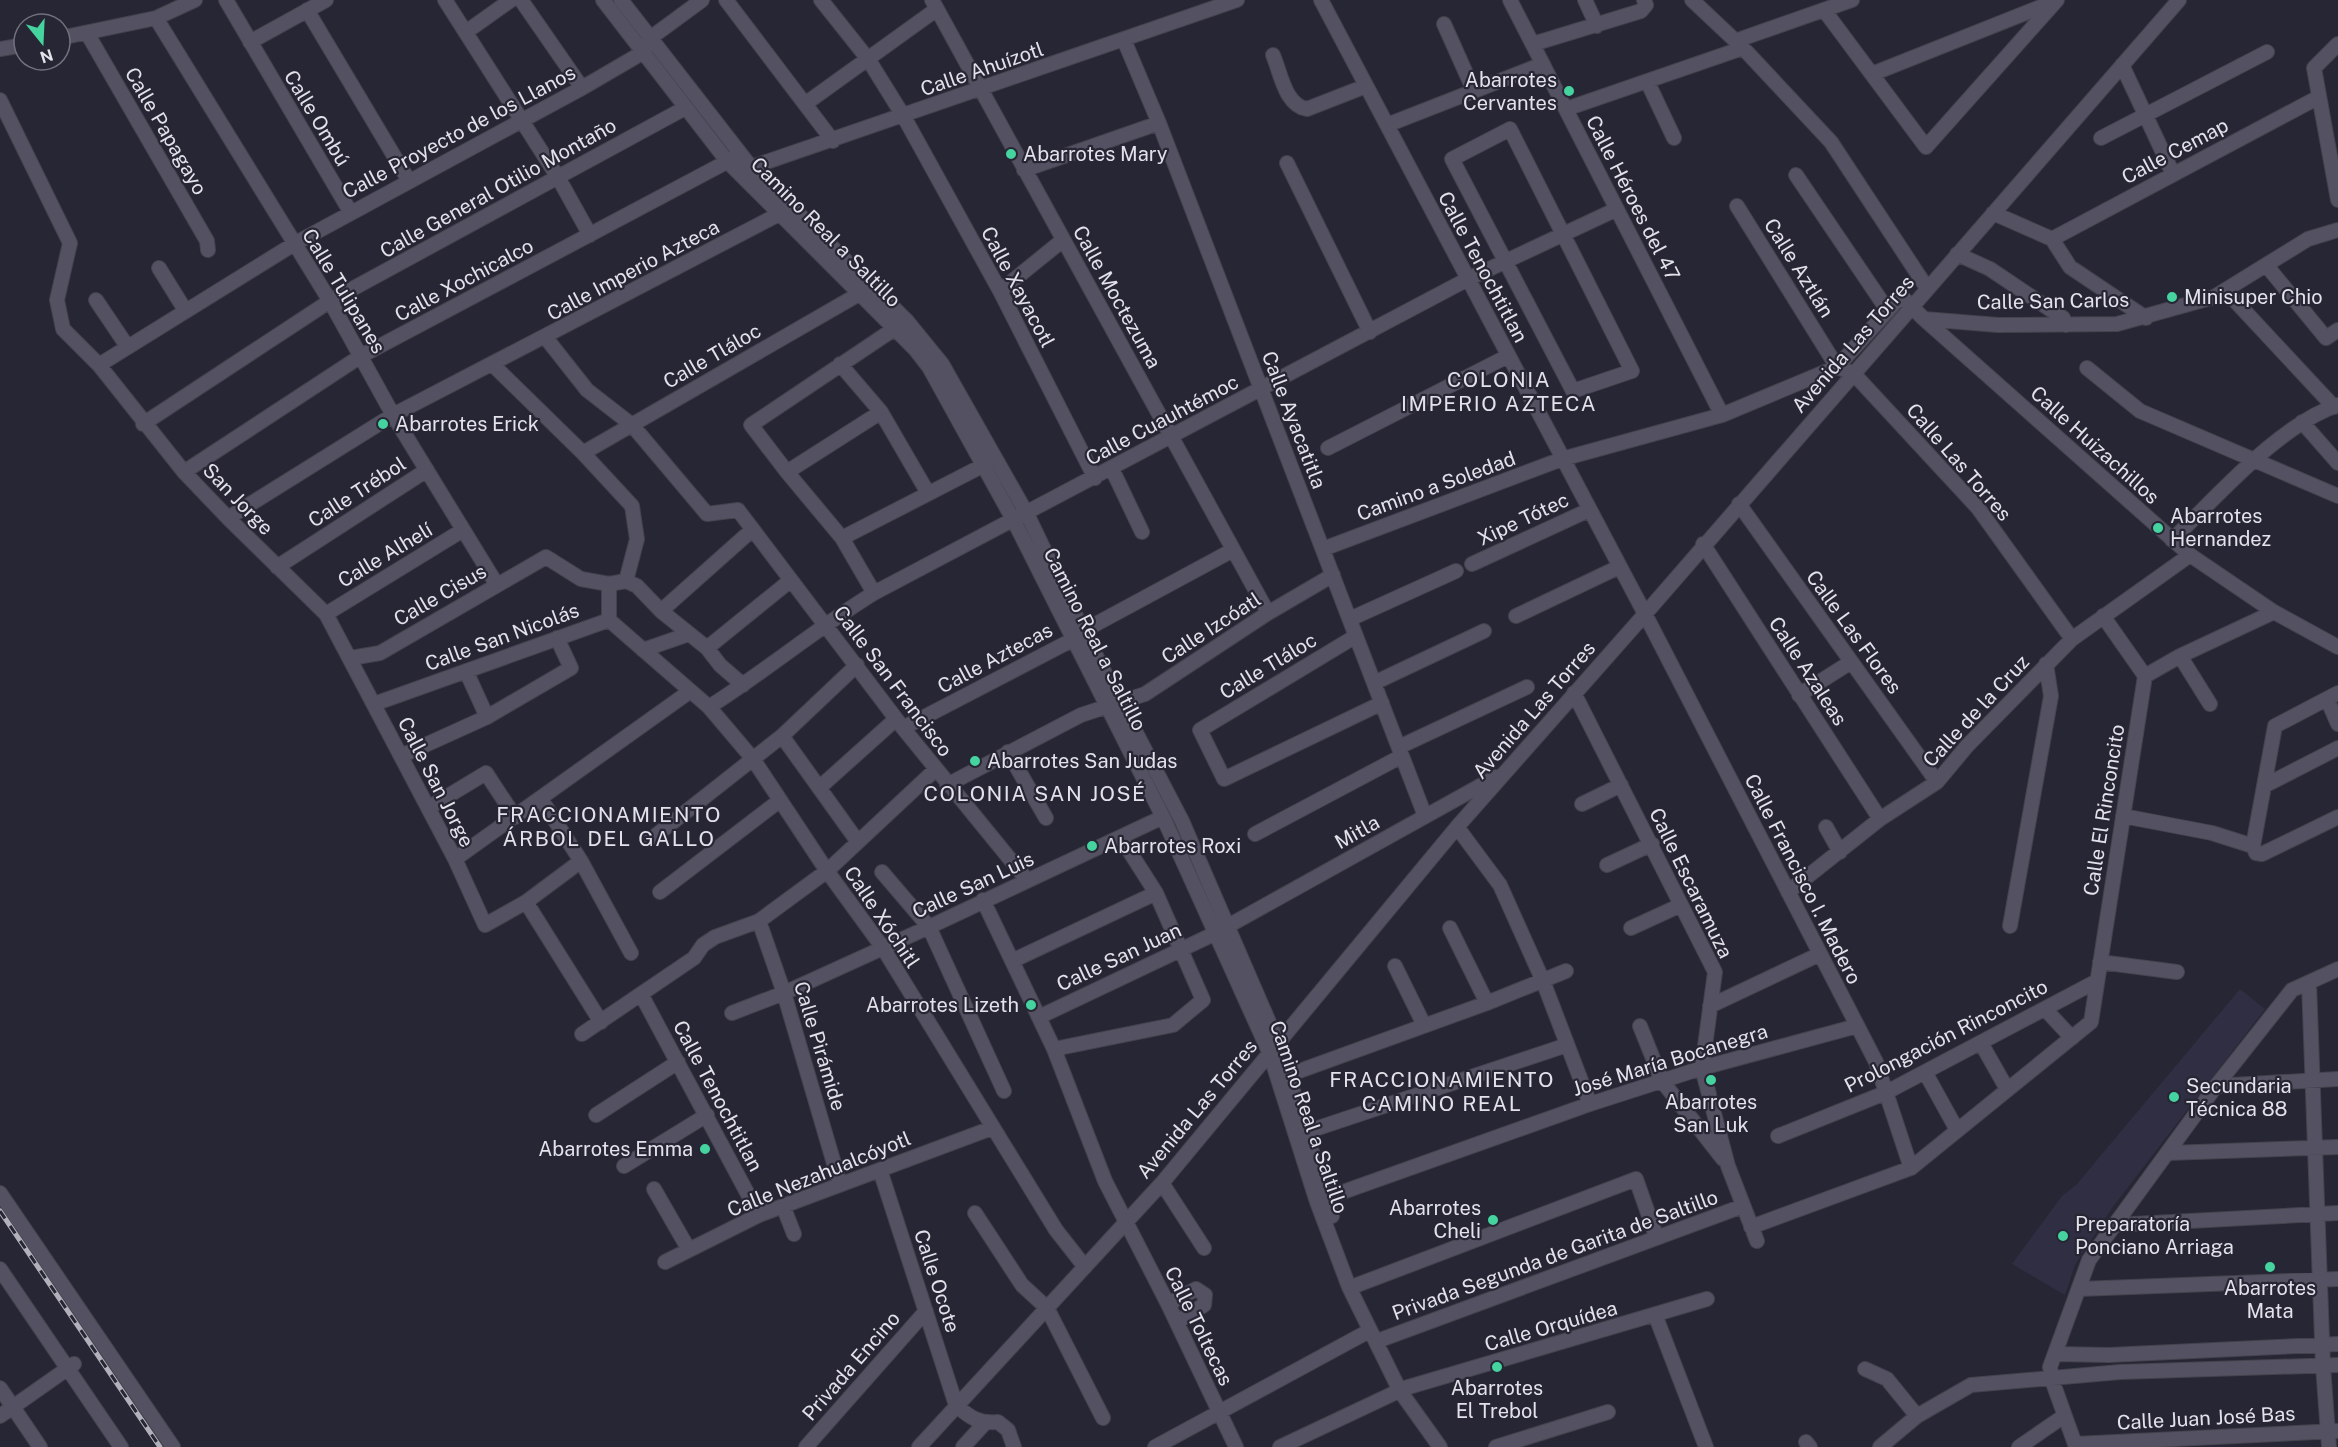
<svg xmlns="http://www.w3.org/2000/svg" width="2338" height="1447" viewBox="0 0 2338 1447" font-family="'Public Sans',sans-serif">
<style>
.built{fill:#302e42}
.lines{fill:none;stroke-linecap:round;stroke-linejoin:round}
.minor-casing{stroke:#43424d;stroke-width:16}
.minor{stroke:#545262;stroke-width:14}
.rail-casing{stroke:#b2b1bb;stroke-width:5}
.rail{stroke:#272634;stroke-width:3;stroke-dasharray:9;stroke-linecap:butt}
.poi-dot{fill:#45d49f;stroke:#272634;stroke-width:2}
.labels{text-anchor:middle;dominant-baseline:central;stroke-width:4.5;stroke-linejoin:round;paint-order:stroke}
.street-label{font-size:20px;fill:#e3e2eb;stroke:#272634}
.poi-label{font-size:20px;fill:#e3e2eb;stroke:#272634;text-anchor:start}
.neighbourhood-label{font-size:21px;letter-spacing:1.5px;fill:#e3e2eb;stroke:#272634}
</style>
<rect width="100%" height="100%" fill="#272634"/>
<!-- built -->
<path class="built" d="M2240 989 2265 1009 2112 1208 2075 1265 2065 1295 2012 1264 2062 1196 2077 1184Z"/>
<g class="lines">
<defs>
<path id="minor" d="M226 0 351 213
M445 0 559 179 590 235
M521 0 582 88
M603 0 728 162 915 349 929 367 1014 521 1163 817 1270 1054 1317 1202 1349 1287 1400 1391 1440 1447
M621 0 750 166 907 321 942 364 1027 514 1083 631 1182 821 1278 1043 1332 1216
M726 0 833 141
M821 0 868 59 904 117 1000 291 1095 478
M932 0 1268 613
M1321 0 1645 614 1876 1062 1911 1168
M1510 0 1722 415
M1585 0 1597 26
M1692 0 1743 48 1831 142 1927 288
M307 10 409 181
M1824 10 1926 147 2057 0
M156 18 330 301 393 415 497 585
M1444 24 1474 91
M466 32 511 0
M87 33 207 241 208 250
M60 38 156 18 195 0
M1124 40 1159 123 1425 816
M1735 41 1852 0
M250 42 326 0
M1533 44 1641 11 1646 5 1644 0
M2338 44 2314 68 2338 200
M0 49 24 45
M1273 55C1281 74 1285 105 1307 109L1366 86
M2122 65 2173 174
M1872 74 2053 2
M1648 83 1674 138
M0 100 70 243 57 300 63 329 99 365 184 472 228 518 326 614 455 859 485 925 526 902 581 861
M805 104 937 9
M1566 109 1743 48
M1387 125 1543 64
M1510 129 1632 371 1573 391 1452 159Z
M2101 138 2267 52
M1287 163 1370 332
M743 170 1237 0
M1024 170 1159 123
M1796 175 1888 311
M1737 206 1837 367 1853 373 1978 508 2072 639
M1993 213 2052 239 2070 267 2146 318
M2052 239 2317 98
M1957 254 1990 269 2063 318 2066 325
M2266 265 2326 338 2338 330
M159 268 185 310
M2225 290 2334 407
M1000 291 1063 240
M96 300 127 346
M1924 319 2190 555 2274 612 2338 647
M546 338 587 390 632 425 707 514 738 510 903 728 1027 880
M492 364 583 453 632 506 637 539 626 581
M840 364 881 412 928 493
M99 365 294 244 582 88 642 53 649 39 702 0
M2087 368 2140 411 2338 496
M2302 422 2338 463
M143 424 330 301 685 108
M1328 448 1508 356
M583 453 859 294
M1112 469 1142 532
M184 472 361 356 734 158
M787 472 881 412
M1739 504 1937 782
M228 518 393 415 785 211
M842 538 984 465
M2172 540C2217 497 2280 424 2338 405
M1703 544 1880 819
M1323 549 1562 459 1722 415 1837 367 1901 296 1924 319 1998 325 2117 324 2214 297 2308 239 2338 230
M1472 564 1589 510
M277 567 427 470
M874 593 842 538 787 472 751 425 900 325
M661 611 752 530
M326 614 463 530
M1516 616 1619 567
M1350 619 1456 571
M609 620 709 707 753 759 827 871 883 948 1056 1230 1085 1267
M609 620V584
M1083 631 1233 550
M1356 636 1200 730 1224 779 1382 703
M707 648 791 580
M643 650 689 634
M2180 656 2210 704
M351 658 380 653 546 557 581 579 609 584 626 581 637 586 661 611 707 648 720 665 743 685
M466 671 487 717
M2145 676 2180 656 2274 612
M1374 683 1484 631
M1574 693 1715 972 1702 1068 1728 1166 1757 1241
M2338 693 2275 726 2253 846 2256 853 2262 854 2338 817
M1799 695 1851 662
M2327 699 2338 724
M374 704 609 620
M709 707C766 671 817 628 874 593L1468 279 1617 209
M903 728 1074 639
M782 736 858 842
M1399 747 1527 687
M1008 752 1046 818
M401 756 487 717 571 668 557 638
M947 785 1081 715 1145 694 1268 613 1333 575
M2264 786 2338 748
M819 788 896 719
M541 799 581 861 631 953
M1582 804 1621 785
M428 808 486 773 515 817
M2123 816 2212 833 2253 846
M1457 827 1500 885 1543 981 1590 1104
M1826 827 1840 852
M1255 834 1402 756
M650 840 782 736 857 665
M455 859 689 692
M1607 865 1652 844
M882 872 929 927 1004 1091
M660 892 779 801
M1788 892 1880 819 1937 782 1967 746 2072 639 2190 555
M983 900 1054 1049 1105 1181 1168 1304 1236 1447
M526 902 601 1022
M759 921 784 993 840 1184
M1228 926 1496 777
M2010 926 2051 696 2046 664
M1450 928 1487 1003
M1631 928 1681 905
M1012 961 1156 893
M2100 962 2177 972
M1395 966 1424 1025
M2309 983 2323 1366 2329 1447
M642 996 759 1215
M1710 1006 1820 954
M2045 1009 2072 1038
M732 1013 784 993 929 927 1163 817
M1039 1017 1216 933
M1640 1026 1662 1081 1723 1159
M582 1034 694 958 703 945 715 937 759 921 827 871 935 770
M1981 1043 2007 1089
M1054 1049 1173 1025 1203 1000 1156 893 1121 838
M1925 1072 1957 1130
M1280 1078 1487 1003 1566 971
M2216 1086 2338 1079
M596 1115 678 1062
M1306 1132 1567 1045
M1778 1136 1885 1093 2097 981
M2168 1153 2338 1147
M624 1166 707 1115
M880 1170 956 1405C970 1418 980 1424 998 1422L1008 1430 1014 1447
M1162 1183 1204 1248
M654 1189 689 1250
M0 1193 173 1447
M1326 1198 1590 1104 1702 1068 1857 1026
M783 1206 794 1234
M975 1213 1022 1285 1047 1308 1103 1418
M2115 1225 2338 1213
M1751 1227 1911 1168 2091 1022 2145 676 2103 616
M665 1262 759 1215 992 1128
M0 1269 121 1447
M1357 1285 1636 1179 1656 1236
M2079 1289 2338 1279
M1168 1304 1196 1289 1205 1295 1204 1305 1177 1322
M1656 1317 1706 1447
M1380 1340 1743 1206
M2055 1354 2109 1355 2338 1344
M1865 1369 1887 1379 1917 1416
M0 1388 40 1447
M0 1416 74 1364
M1806 1442 1810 1447
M2075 1444 2336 1431
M806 1447 926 1311
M919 1447 1162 1183 1457 827 1645 614 2179 0
M963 1447 984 1424
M1155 1447 1369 1331
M1280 1447 1405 1388 1707 1299
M1496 1447 1608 1412
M1880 1447 1917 1416 1971 1385 2120 1372 2338 1365
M2019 1447 2064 1416
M2076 1447 2052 1380 2050 1367 2089 1260 2216 1086 2292 990 2338 969"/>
</defs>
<!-- minor casing -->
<use href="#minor" class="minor-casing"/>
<!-- minor -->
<use href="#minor" class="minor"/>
<defs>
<path id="rail" d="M0 1211 160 1447"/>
</defs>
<!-- rail casing -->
<use href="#rail" class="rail-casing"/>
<!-- rail -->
<use href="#rail" class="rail"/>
</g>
<!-- markers -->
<g class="poi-dot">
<circle cx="1569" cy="91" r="6"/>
<circle cx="1011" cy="154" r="6"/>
<circle cx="2172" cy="297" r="6"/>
<circle cx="383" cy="424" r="6"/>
<circle cx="2158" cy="528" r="6"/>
<circle cx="975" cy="761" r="6"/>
<circle cx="1092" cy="846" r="6"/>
<circle cx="1031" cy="1005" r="6"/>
<circle cx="1711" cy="1080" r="6"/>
<circle cx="2174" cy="1097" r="6"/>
<circle cx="705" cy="1149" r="6"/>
<circle cx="1493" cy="1220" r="6"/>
<circle cx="2063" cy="1236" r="6"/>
<circle cx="2270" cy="1267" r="6"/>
<circle cx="1497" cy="1367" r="6"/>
</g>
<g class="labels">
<!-- street labels -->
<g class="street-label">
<text transform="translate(982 69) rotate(-19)">Calle Ahuízotl</text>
<text transform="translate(317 118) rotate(59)">Calle Ombú</text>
<text transform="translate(166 131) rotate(60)">Calle Papagayo</text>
<text transform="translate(459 132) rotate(-28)">Calle Proyecto de los Llanos</text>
<text transform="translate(2175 151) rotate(-28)">Calle Cemap</text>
<text transform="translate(498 188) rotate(-29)">Calle General Otilio Montaño</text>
<text transform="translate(1633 198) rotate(63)">Calle Héroes del 47</text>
<text transform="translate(826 232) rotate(45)">Camino Real a Saltillo</text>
<text transform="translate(1483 267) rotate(62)">Calle Tenochtitlan</text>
<text transform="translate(1799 268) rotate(58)">Calle Aztlán</text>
<text transform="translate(633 270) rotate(-28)">Calle Imperio Azteca</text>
<text transform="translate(464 280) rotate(-28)">Calle Xochicalco</text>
<text transform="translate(1018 287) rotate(62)">Calle Xayacotl</text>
<text transform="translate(344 291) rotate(59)">Calle Tulipanes</text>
<text transform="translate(1117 297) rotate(61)">Calle Moctezuma</text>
<text transform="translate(2053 301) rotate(-1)">Calle San Carlos</text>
<text transform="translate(1853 344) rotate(-49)">Avenida Las Torres</text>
<text transform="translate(712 356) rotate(-30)">Calle Tláloc</text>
<text transform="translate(1162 420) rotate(-28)">Calle Cuauhtémoc</text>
<text transform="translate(1294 420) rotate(69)">Calle Ayacatitla</text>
<text transform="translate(2095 445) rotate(42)">Calle Huizachillos</text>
<text transform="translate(1959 462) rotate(49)">Calle Las Torres</text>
<text transform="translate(1436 486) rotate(-20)">Camino a Soledad</text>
<text transform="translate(357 492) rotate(-33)">Calle Trébol</text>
<text transform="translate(238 499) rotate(46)">San Jorge</text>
<text transform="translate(1523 519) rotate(-25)">Xipe Tótec</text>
<text transform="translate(385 555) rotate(-31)">Calle Alhelí</text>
<text transform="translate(440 595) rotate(-30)">Calle Cisus</text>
<text transform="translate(1211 628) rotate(-33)">Calle Izcóatl</text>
<text transform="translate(1854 632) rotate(54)">Calle Las Flores</text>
<text transform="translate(502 637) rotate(-20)">Calle San Nicolás</text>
<text transform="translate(1095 639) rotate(63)">Camino Real a Saltillo</text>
<text transform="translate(995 658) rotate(-28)">Calle Aztecas</text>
<text transform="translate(1268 666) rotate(-31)">Calle Tláloc</text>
<text transform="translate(1808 671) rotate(57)">Calle Azaleas</text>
<text transform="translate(893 681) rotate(53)">Calle San Francisco</text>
<text transform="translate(1534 710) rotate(-49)">Avenida Las Torres</text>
<text transform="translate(1976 711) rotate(-47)">Calle de la Cruz</text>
<text transform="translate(436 782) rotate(63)">Calle San Jorge</text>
<text transform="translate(2104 810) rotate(-81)">Calle El Rinconcito</text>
<text transform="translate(1357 832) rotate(-29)">Mitla</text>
<text transform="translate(1803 879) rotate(63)">Calle Francisco I. Madero</text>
<text transform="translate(1691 883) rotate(64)">Calle Escaramuza</text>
<text transform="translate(973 885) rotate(-25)">Calle San Luis</text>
<text transform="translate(882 917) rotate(56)">Calle Xóchitl</text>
<text transform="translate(1119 957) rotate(-25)">Calle San Juan</text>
<text transform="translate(1946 1036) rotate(-27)">Prolongación Rinconcito</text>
<text transform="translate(820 1046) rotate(73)">Calle Pirámide</text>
<text transform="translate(1670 1060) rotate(-17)">José María Bocanegra</text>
<text transform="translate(718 1096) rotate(62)">Calle Tenochtitlan</text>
<text transform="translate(1197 1109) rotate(-50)">Avenida Las Torres</text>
<text transform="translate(1309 1117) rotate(71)">Camino Real a Saltillo</text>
<text transform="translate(819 1174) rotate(-22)">Calle Nezahualcóyotl</text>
<text transform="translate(1555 1255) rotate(-20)">Privada Segunda de Garita de Saltillo</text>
<text transform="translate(937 1281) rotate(72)">Calle Ocote</text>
<text transform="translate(1199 1326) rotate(64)">Calle Toltecas</text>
<text transform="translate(1551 1326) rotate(-16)">Calle Orquídea</text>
<text transform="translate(851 1366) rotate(-49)">Privada Encino</text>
<text transform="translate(2206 1418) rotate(-3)">Calle Juan José Bas</text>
</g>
<!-- poi labels -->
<g class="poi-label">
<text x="1557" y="80" text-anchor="end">Abarrotes<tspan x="1557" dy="23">Cervantes</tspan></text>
<text x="1023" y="154">Abarrotes Mary</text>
<text x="2184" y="297">Minisuper Chio</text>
<text x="395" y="424">Abarrotes Erick</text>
<text x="2170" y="516">Abarrotes<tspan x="2170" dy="23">Hernandez</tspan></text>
<text x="987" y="761">Abarrotes San Judas</text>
<text x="1104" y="846">Abarrotes Roxi</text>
<text x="1019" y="1005" text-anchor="end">Abarrotes Lizeth</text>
<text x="2186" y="1086">Secundaria<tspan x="2186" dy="23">Técnica 88</tspan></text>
<text x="1711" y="1102" text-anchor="middle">Abarrotes<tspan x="1711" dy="23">San Luk</tspan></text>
<text x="693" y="1149" text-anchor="end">Abarrotes Emma</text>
<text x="1481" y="1208" text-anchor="end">Abarrotes<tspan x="1481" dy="23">Cheli</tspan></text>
<text x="2075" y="1224">Preparatoría<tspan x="2075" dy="23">Ponciano Arriaga</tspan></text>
<text x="2270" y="1288" text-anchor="middle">Abarrotes<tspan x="2270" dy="23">Mata</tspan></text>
<text x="1497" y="1388" text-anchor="middle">Abarrotes<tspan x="1497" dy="23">El Trebol</tspan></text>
</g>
<!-- neighbourhood labels -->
<g class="neighbourhood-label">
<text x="1499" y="379">COLONIA<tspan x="1499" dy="24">IMPERIO AZTECA</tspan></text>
<text x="1035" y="793">COLONIA SAN JOSÉ</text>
<text x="609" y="814">FRACCIONAMIENTO<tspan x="609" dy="24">ÁRBOL DEL GALLO</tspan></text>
<text x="1442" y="1079">FRACCIONAMIENTO<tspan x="1442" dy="24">CAMINO REAL</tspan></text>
</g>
</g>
<!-- north arrow -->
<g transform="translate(42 42) rotate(162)"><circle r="28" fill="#272634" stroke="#72717d" stroke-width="1.5"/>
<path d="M0-4.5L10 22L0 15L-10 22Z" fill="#45d49f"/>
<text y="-9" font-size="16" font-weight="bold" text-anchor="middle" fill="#e3e2eb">N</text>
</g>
</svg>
